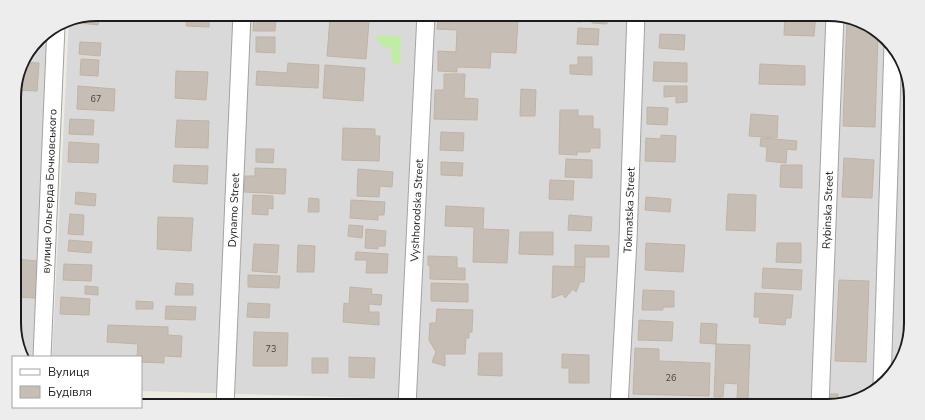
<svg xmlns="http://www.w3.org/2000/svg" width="925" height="420" viewBox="0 0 925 420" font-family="'Nunito Sans',sans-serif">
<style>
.residential{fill:#dad9d9}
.grass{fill:#c0eca3}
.building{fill:#c6beb4;stroke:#c1b3a2}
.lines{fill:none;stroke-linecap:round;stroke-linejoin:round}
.minor-casing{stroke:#a3a3a3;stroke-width:19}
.minor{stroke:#fff;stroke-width:17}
.labels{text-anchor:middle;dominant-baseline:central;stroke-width:4;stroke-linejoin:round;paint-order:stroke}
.number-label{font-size:9px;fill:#464442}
.street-label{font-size:11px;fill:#1c1c1c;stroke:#fff}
.rim{fill:none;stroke:#1c1c1c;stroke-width:2}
</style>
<rect width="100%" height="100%" fill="#eeebe1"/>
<!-- residential -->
<path class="residential" d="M97 14H828L860 20 894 47 910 86 911 324 905 355 874 392 834 406H631L141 391V357H52L69 19Z
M53 28 39 357H24L15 334 14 91 23 60 42 35Z"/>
<!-- grass -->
<path class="grass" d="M375 35 401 36 400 64 394 63 390 58 392 52 391 48 382 46Z"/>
<!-- building -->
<path class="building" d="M100 14 98 25 80 23 81 17Z
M187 14H209V27L186 26Z
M254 14H276L275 31H253Z
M445 14H466V18L445 17Z
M548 14H582L581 22 548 20Z
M592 14H607V24L592 23Z
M785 14H816L814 36 784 35Z
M330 18 369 21 366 59 327 56Z
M438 18 518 21 516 53 491 52 490 68 457 67V72L438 71V51L456 52 457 30 437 29Z
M847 18 860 20 878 34 875 127 843 126Z
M578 28 599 29 598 45 577 44Z
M660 34 685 35 684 50 659 48Z
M256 37H275V53L256 52Z
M80 42 101 43 100 56 79 54Z
M578 57H592V75L570 74V65H578Z
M81 59 99 60 98 76 80 75Z
M22 62 39 63 37 91 14 90Z
M654 62 687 63V82L653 81Z
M288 63 319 65 318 88 256 85 257 71 287 73Z
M760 64 805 66V85L759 84Z
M325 65 365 68 363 101 323 98Z
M176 71 208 72 206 100 175 98Z
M444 74H465L464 98 478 99 477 120 434 119 435 90H444Z
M78 86 115 89 114 111 77 109Z
M664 86H687V102L676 103V96L664 97Z
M521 89 536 90 535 116H520Z
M647 107 668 108 667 125 647 124Z
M560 110H578V116H593V129H600V148H590V152H577V155L559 154Z
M751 114 778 116 777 138 749 136Z
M70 119 94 120 93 135 69 134Z
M177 120 209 121 208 148 175 147Z
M343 128 375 129V136H380L379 161 342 160Z
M441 132 464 133 463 151 440 150Z
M661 135 676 136 675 162 645 161 646 138 661 139Z
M761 138 797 141 796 150 787 149 786 163 766 161 767 147 760 146Z
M69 142 99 144 98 163 68 162Z
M256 149H274L273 163 256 162Z
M844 158 874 160 872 198 842 197Z
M566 159 592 160V178L565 177Z
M441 162 463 163 462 176 441 175Z
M174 165 208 166 207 184 173 182Z
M781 165H802V188L780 187Z
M255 168 286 169 285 194 244 192 245 176H255Z
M358 169 393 172 392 187 380 186 379 197 357 196Z
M550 180 574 181 573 200 549 199Z
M76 192 96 194 95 206 75 204Z
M728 194 756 195 755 231 726 230Z
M253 195 273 196V209L268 208V215L252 214Z
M646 197 671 199 670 212 645 210Z
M309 198 319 199V212H308Z
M351 200 385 202 384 215H378V220L350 218Z
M446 206 484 208 483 229 509 230 507 263 473 262 474 227 445 226Z
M70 214 84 215 83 235 68 234Z
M569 215 592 217 591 231 568 230Z
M158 217 193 218 191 251 157 249Z
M349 225 363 226 362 238 348 236Z
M366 229 386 231 385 246H378V249L365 248Z
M520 232H553V255L519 254Z
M69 240 92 242 91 253 68 251Z
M646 243 685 245 683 272 645 270Z
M777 243H801V263L776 262Z
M254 244 279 245 277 273 252 271Z
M298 245 315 246 314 272H297Z
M575 245 609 246V257H585V267H575Z
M356 252 388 254 387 273H366L367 260H355Z
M428 256 457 257V268H465V280L430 279V266L428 265Z
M15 259 38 261 36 298 15 297Z
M64 264 92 265 91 281 63 280Z
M553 266 585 267 584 282H580L576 292 573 289 565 298 563 294 552 298Z
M763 268 802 270 801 290 762 288Z
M248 275 280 276 279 288 248 287Z
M839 280 869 281 866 362 835 361Z
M176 283 193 284V295H175Z
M431 283 468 284V302L431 301Z
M85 286 98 287V295L85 294Z
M350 287 372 289 371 294 382 295 381 305 369 304V312H379V325L343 322 344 303 349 304Z
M643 290 674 291V307H663V310H642Z
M755 293 793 295 791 318H786L785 325 759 323 760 317H754Z
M61 297 90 299 89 315 60 314Z
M136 301 153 302V309H136Z
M248 303 270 304 269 318 247 317Z
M166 306 196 307 195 320 165 319Z
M437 309 473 310 472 332H469V338H466L465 354H445V366L432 362 436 352 429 340 430 323H436Z
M639 320 673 322 672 341 638 340Z
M701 323 717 324 716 344 700 343Z
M15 324H21V350L15 334Z
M108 325 168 327V335L182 336 181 357 164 356V363L141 362V357H137L138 344 107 342Z
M254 332 288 333 287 366H253Z
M716 344 750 345 748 399 737 398 738 384 724 383 723 397H714Z
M635 348 659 349V361L710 363 709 396 633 394Z
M479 353H502V376L478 375Z
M562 354 589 355V383H569V368H562Z
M349 357 375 358 374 378 349 377Z
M312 358H328V373H312Z
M825 394H838L837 405 824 406Z"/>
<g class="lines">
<defs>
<g id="minor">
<path id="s1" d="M42 357 56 26"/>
<path d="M882 383 893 45"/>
<path id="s2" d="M225 406 242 14"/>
<path id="s3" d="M407 406 426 14"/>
<path id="s4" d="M619 406 628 240 636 14"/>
<path id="s5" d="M820 406 835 15"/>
</g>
</defs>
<!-- minor casing -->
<use href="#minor" class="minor-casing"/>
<!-- minor -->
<use href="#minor" class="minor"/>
</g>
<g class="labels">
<!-- number labels -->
<g class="number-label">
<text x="96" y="99">67</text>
<text x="271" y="349">73</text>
<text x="671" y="378">26</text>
</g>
<!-- street labels -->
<g class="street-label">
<text stroke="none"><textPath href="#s1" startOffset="166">вулиця Ольгерда Бочковського</textPath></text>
<text stroke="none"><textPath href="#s2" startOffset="196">Dynamo Street</textPath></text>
<text stroke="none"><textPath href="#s3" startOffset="196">Vyshhorodska Street</textPath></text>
<text stroke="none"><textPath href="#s4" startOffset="196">Tokmatska Street</textPath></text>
<text stroke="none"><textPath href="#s5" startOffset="196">Rybinska Street</textPath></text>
</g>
</g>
<!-- crop -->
<path d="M0 0H925V420H0ZM97 21H828A76 76 0 0 1 904 97V323A76 76 0 0 1 828 399H97A76 76 0 0 1 21 323V97A76 76 0 0 1 97 21Z" fill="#ededed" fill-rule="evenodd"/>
<path class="rim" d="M97 21H828A76 76 0 0 1 904 97V323A76 76 0 0 1 828 399H97A76 76 0 0 1 21 323V97A76 76 0 0 1 97 21Z"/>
<!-- legend -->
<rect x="12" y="356" width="130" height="52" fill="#ffffff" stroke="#a4a4a4"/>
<rect x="20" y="369" width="20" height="6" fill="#ffffff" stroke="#a4a4a4"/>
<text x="48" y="376" font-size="12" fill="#1c1c1c">Вулиця</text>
<rect x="20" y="386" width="20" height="12" fill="#c6beb4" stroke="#a4a4a4"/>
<text x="48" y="396" font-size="12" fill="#1c1c1c">Будівля</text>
</svg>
